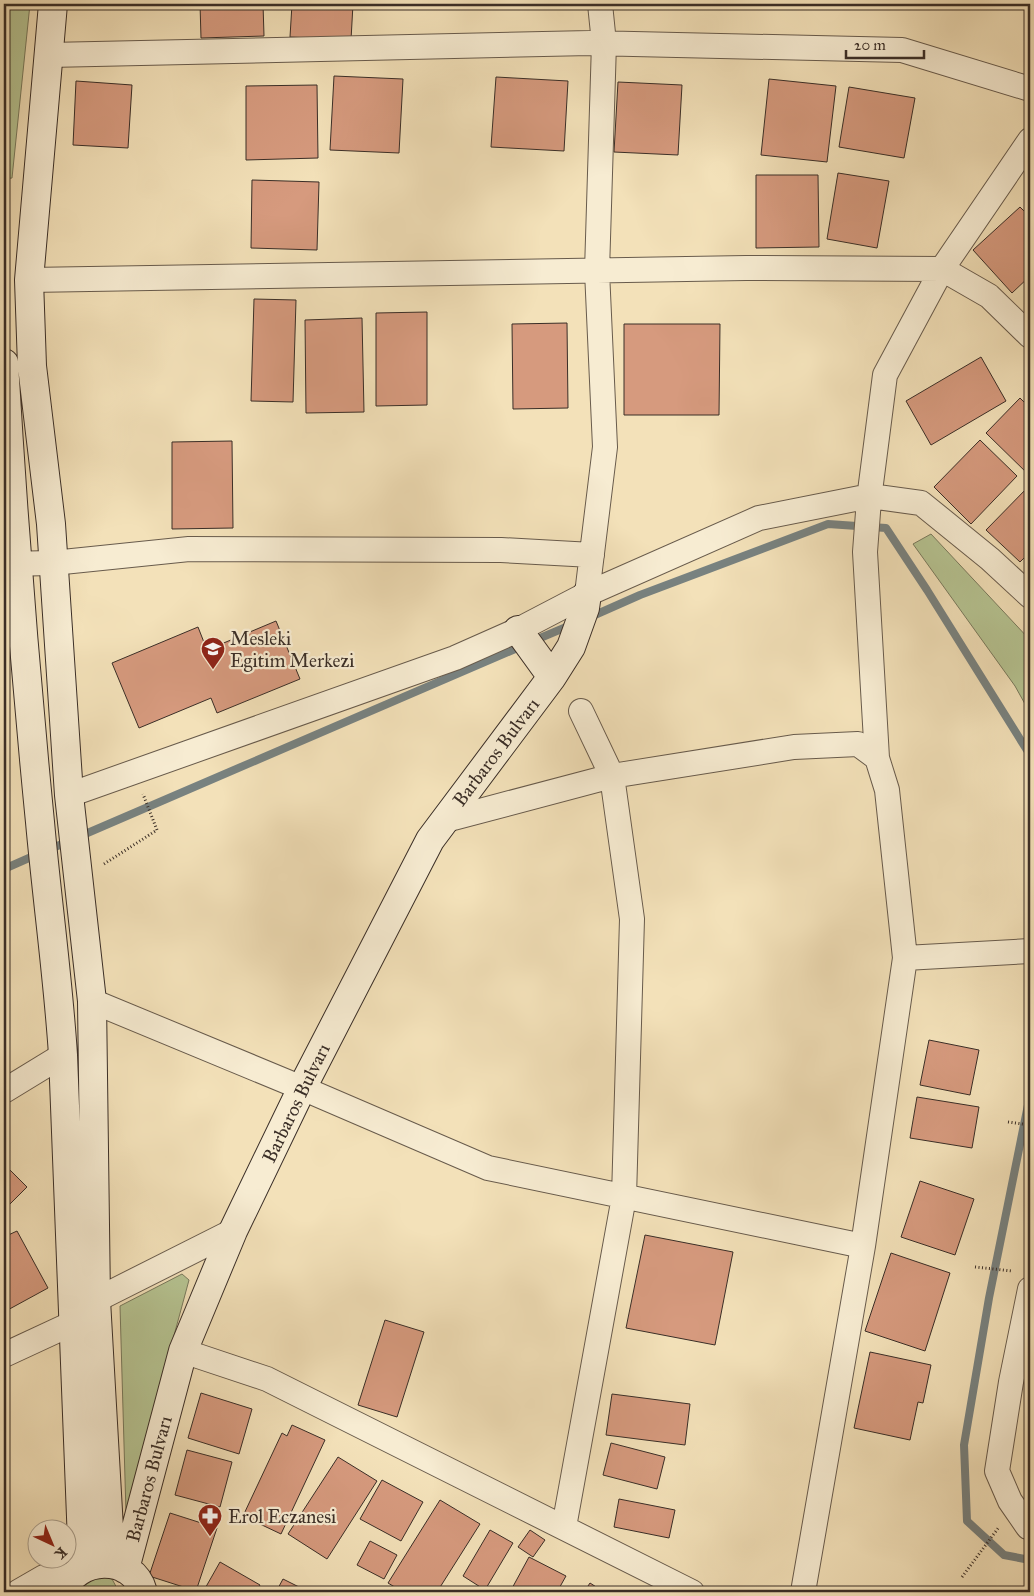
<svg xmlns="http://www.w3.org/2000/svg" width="1034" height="1596" viewBox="0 0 1034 1596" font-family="'IM FELL Great Primer',serif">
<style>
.green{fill:#b6c492;stroke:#78795c}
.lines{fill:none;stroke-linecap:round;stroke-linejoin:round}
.stream{stroke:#788280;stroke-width:8}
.building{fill:#d69a7e;stroke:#3a2e27}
.street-casing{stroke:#685b4c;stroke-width:26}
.secondary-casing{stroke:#3a2e27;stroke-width:30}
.path{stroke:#3a2e27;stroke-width:3;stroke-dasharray:1 2.5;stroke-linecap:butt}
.street{stroke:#f7ecd2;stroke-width:24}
.secondary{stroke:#f7ecd2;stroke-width:28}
.labels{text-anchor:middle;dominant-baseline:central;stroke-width:4.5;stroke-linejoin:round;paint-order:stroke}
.poi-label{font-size:19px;fill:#3a2e27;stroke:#f7ecd2;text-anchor:start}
.street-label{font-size:19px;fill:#3a2e27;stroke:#f7ecd2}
</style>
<rect width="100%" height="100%" fill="#f3e1b9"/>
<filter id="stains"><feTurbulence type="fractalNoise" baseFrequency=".004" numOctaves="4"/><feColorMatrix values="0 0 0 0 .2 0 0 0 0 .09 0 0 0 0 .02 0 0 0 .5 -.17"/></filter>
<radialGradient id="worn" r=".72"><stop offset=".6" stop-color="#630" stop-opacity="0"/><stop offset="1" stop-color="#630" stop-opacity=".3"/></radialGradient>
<!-- green -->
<path class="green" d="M4 4H30L12 178 4 179Z
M931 534 1030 640V713L1015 686 913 544Z
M182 1274 189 1280 126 1513 120 1306Z
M103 1575 112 1579 119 1592H80L83 1581Z"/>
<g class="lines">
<!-- stream -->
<path class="stream" d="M588 618 640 595 828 524 886 528 927 590 1030 755
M533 641 571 625
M48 850 522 646
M4 869 38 854
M1030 1095 989 1298 964 1445 967 1521 1004 1555 1030 1560"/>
</g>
<!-- building -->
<path class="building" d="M200 4H263L264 36 201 38Z
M292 4H353L351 40 290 37Z
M334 76 403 79 399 153 330 150Z
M496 77 568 81 564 151 491 147Z
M769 79 836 86 827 162 761 155Z
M76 81 132 85 128 148 73 145Z
M618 82 682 85 678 155 614 152Z
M317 85 318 158 246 160V86Z
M849 87 915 98 904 158 839 147Z
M838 173 889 181 877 248 827 239Z
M756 175H818L819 247 756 248Z
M252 180 319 182 317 250 251 248Z
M1020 207 1030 217V276L1012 293 973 250Z
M254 299 296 300 293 402 251 401Z
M427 312V405L376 406V313Z
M362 318 364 412 306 413 305 320Z
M567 323 568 408 513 409 512 324Z
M624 324H720L719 415H624Z
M981 357 1006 401 931 445 906 401Z
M1020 398 1030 408V476L986 433Z
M980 440 1017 476 971 524 934 487Z
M232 441 233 528 172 529V442Z
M1030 485V552L1020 562 986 530Z
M276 621 300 679 217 713 211 698 139 728 112 663 198 627 207 650Z
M929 1040 979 1050 970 1095 920 1085Z
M917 1097 979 1107 972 1148 910 1138Z
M4 1164 27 1187 4 1210Z
M920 1181 974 1199 955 1255 901 1237Z
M17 1231 48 1288 4 1312V1237Z
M645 1235 733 1252 715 1345 626 1328Z
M891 1253 950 1273 925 1351 865 1331Z
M385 1320 424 1332 397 1417 358 1405Z
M870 1352 931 1365 923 1403 918 1402 910 1440 854 1428Z
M201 1393 252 1409 239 1454 188 1438Z
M612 1394 690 1404 685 1445 606 1435Z
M292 1425 325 1440 281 1534 243 1516 282 1433 287 1436Z
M611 1443 665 1457 657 1489 603 1475Z
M187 1450 232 1462 220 1507 175 1495Z
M338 1457 377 1481 327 1559 288 1534Z
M382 1480 423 1502 401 1541 360 1519Z
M619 1499 675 1510 669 1538 614 1527Z
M440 1500 480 1524 437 1592H403L388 1583Z
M170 1513 217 1528 196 1591 149 1576Z
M490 1530 513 1543 485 1590 463 1576Z
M530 1530 545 1540 533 1557 518 1547Z
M370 1541 397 1555 384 1579 357 1565Z
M529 1557 566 1576 557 1592H510Z
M220 1562 260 1585 256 1592H203Z
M283 1579 309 1592H276Z
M590 1583 604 1592H584Z"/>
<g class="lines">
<defs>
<path id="street" d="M49 55 590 43 902 50 1030 89
M29 280 746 268 942 269 989 296 1030 336
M4 564 53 563 189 549 501 550 592 555
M587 594 605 447 597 271 604 43 600 4
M877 758 865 552 869 499 885 375 942 269 1030 140
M69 795 455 658 518 630 587 594 759 518 870 496 921 503 990 559 1030 596
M446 820 612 776 794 747 858 744 877 758 887 790 905 958 863 1246 803 1592
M905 958 1030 951
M92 1001 302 1088 488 1168 863 1246
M4 1091 63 1055
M1030 1289 1011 1382 997 1471 1010 1501 1028 1527H1030
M96 1300 233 1231
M183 1351 267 1379 692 1592
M4 1355 73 1323
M564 1527 624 1197 632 919 612 776 581 711
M18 1592 44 1577 72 1576"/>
<path id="secondary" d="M53 4 29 280 32 366 51 524 69 795 92 1001 96 1300 111 1564
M4 363C13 517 25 670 40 822 47 900 58 977 63 1055L83 1568
M552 677 571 647 585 608 587 594
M125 1569 183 1351 233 1231 302 1088 430 840 552 677 518 630
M63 1592C75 1556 133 1553 143 1592"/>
</defs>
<!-- street casing -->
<use href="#street" class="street-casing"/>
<!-- secondary casing -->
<use href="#secondary" class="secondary-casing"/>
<!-- path -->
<path class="path" d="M104 864 157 830 143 794
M1008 1122 1030 1125
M975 1267 1012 1271
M962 1577 999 1527"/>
<!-- street -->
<use href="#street" class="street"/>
<!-- secondary -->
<use href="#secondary" class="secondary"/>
</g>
<!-- icons -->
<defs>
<symbol id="school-pin" viewBox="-11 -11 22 30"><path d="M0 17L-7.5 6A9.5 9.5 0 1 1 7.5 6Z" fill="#8f2418" stroke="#f7ecd2"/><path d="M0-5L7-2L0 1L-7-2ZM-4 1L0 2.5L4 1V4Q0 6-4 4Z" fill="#fff"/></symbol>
<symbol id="pharmacy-pin" viewBox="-11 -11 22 30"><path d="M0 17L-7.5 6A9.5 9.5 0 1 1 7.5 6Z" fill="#8f2418" stroke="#f7ecd2"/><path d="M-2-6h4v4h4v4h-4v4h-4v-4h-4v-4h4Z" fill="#fff"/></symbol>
</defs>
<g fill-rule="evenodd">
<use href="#school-pin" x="199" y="635" width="28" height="38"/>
<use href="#pharmacy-pin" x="196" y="1502" width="28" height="38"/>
</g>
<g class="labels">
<!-- poi labels -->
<g class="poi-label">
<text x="230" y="638">Mesleki<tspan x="230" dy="22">Egitim Merkezi</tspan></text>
<text x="228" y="1516">Erol Eczanesi</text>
</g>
<!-- street labels -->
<g class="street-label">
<text transform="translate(496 752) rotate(-53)">Barbaros Bulvarı</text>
<text transform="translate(296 1103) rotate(-64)">Barbaros Bulvarı</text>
<text transform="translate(149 1479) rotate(-75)">Barbaros Bulvarı</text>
</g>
</g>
<!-- margin -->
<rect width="1034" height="1596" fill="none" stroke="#f3e1b9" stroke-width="20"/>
<rect x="5" y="5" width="1024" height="1586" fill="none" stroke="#3a2e27" stroke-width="2.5"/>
<rect x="10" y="10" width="1014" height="1576" fill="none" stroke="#3a2e27"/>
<!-- north arrow -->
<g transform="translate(52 1544) rotate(136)"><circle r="24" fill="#f7ecd2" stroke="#aba08e"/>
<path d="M0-4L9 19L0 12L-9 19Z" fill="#8f2418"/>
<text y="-8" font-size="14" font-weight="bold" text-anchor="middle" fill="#3a2e27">K</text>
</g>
<!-- scale -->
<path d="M846 50v8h78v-8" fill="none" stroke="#3a2e27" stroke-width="2.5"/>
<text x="854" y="50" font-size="15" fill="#3a2e27" stroke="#f7ecd2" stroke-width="4" paint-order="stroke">20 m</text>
<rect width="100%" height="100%" filter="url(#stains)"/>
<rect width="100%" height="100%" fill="url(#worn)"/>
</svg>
